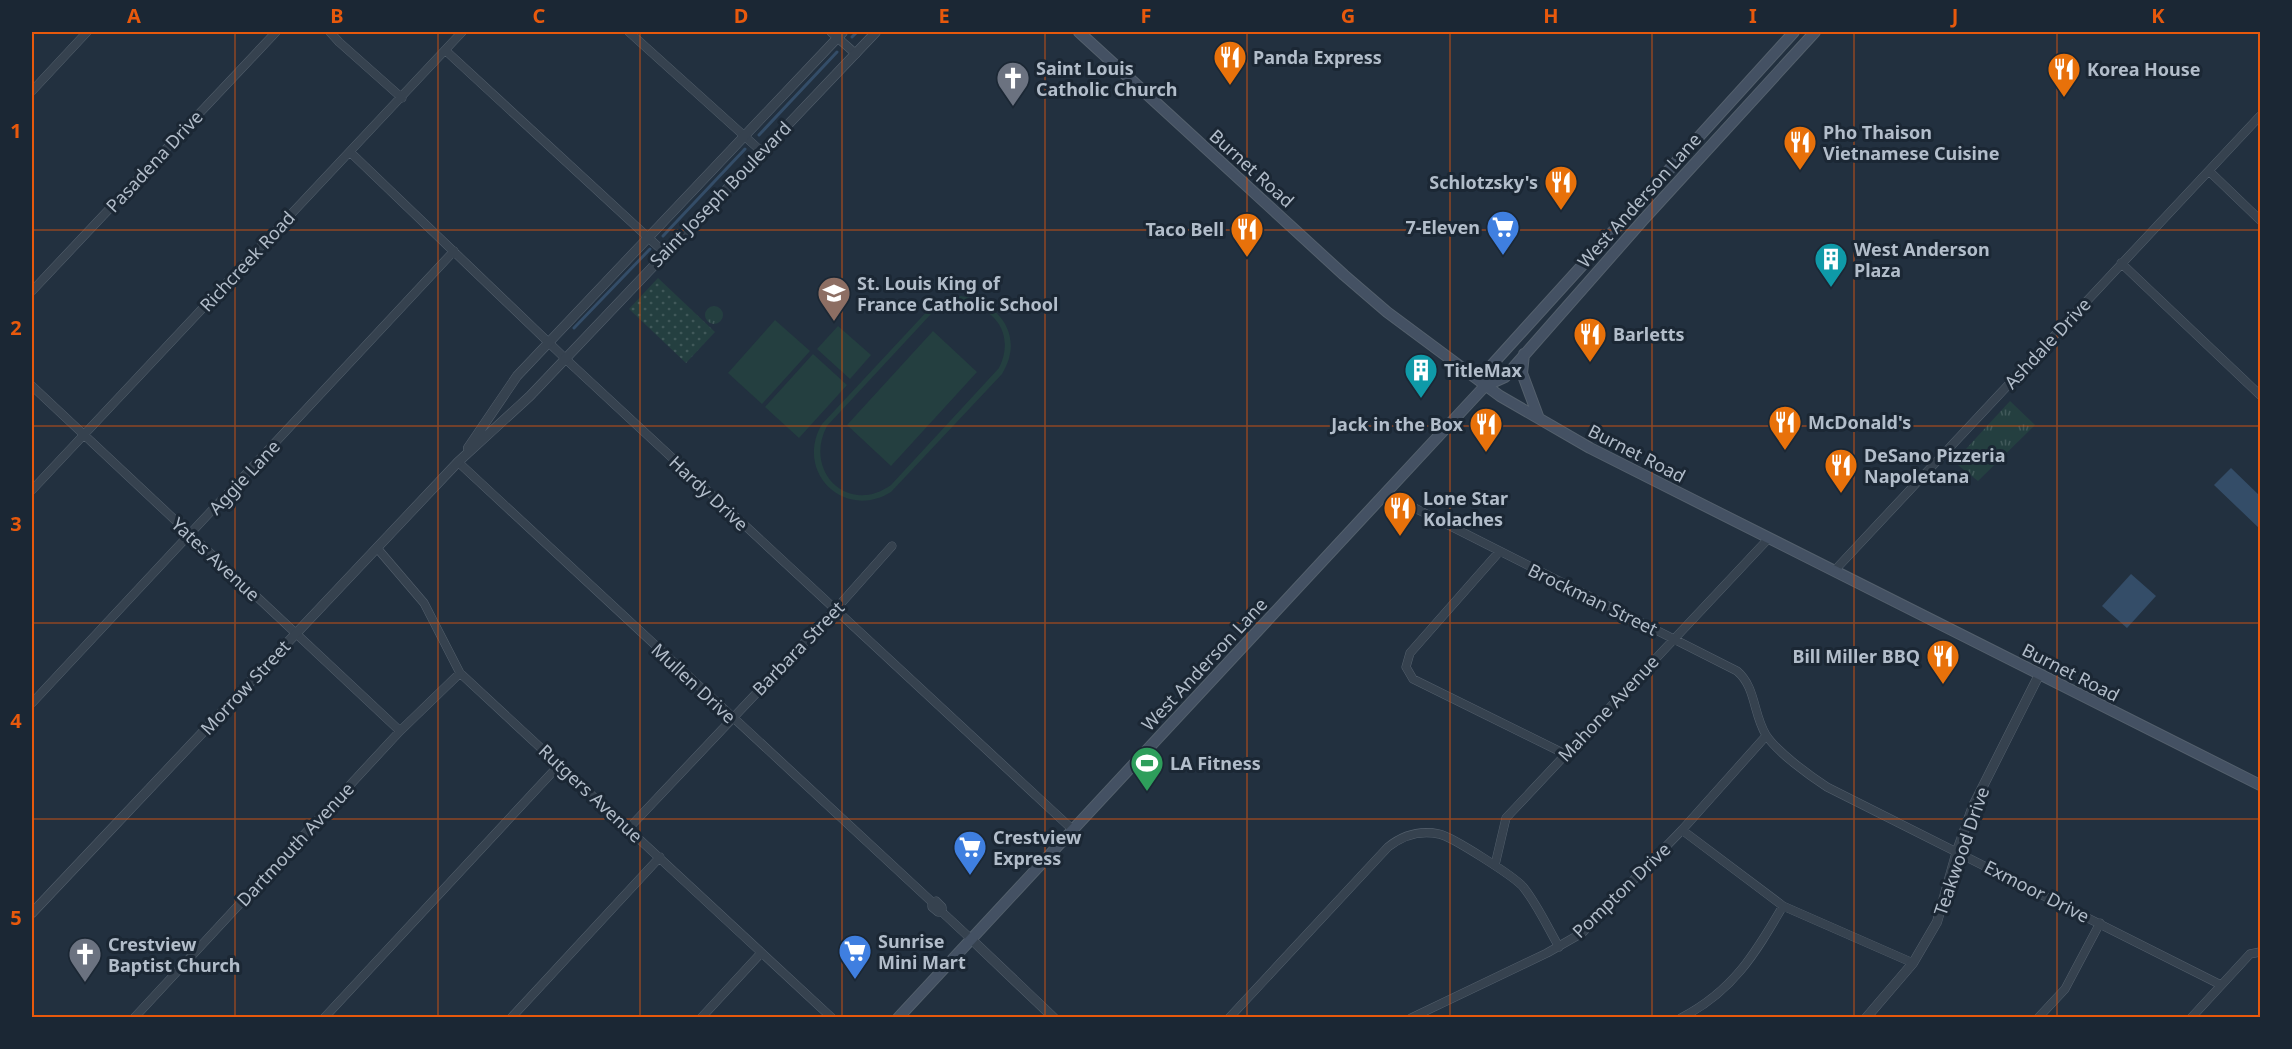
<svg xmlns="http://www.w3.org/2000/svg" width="2292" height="1049" viewBox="0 0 2292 1049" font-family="'Noto Sans',sans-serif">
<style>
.grass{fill:url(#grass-tufts)}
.garden{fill:url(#garden-dots)}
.pitch{fill:#243f40;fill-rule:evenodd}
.water{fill:#344d68}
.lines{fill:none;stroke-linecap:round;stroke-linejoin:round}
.stream{stroke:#344d68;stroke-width:3}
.minor-casing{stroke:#54606d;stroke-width:9}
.tertiary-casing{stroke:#54606d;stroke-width:10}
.secondary-casing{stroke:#54606d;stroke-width:12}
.minor{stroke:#36424f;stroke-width:8}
.tertiary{stroke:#36424f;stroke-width:9}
.secondary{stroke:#445163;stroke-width:10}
.grid{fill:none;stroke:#e8590c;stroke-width:1.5;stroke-opacity:0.55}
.labels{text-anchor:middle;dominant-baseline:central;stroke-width:6;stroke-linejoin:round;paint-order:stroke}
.poi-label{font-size:18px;font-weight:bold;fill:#b2bdca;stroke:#1b2734;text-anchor:start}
.street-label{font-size:18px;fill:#b2bdca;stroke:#1b2734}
.neatline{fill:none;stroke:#e8590c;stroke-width:2}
.grid-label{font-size:20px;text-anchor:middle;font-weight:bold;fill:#e8590c}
</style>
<defs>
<pattern id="grass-tufts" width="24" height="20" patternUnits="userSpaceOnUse" patternTransform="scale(1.5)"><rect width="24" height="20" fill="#243f40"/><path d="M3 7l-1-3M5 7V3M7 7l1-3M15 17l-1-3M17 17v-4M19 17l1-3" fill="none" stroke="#41595a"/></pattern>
<pattern id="garden-dots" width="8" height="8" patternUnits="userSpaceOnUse" patternTransform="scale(1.5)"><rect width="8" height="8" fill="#243f40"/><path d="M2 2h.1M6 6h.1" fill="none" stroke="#41595a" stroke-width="1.8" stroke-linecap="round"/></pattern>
</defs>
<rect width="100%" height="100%" fill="#22303f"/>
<!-- grass -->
<path class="grass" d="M705 315a9 9 0 1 1 18 0a9 9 0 1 1-18 0Z
M2010 401 2035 425 1978 481 1954 462Z"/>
<!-- garden -->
<path class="garden" d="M658 278 715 332 686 363 629 309Z"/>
<!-- pitch -->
<path class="pitch" d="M961 296C1000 302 1025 337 1002 374L891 492C844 521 794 472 822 424L932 306ZM953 303C991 301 1017 332 999 368L891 485C848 516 803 471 827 426L931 314 940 307Z
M775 320 810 351 762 404 728 373Z
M838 326 871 355 850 379 817 349Z
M933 331 977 372 891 466 847 425Z
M813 354 847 385 799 438 765 407Z"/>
<!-- water -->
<path class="water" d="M2231 468 2260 496V529L2214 485Z
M2131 574 2156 596 2127 628 2102 606Z"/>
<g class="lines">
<!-- stream -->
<path class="stream" d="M852 37 857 32
M759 135 837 52
M663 236 745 149
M574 328 650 249"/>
<defs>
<path id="minor" d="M330 32 339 42 402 98
M629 32 761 151
M831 32 856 54
M445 50 665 253
M32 91 87 32
M350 152 571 364 1072 829
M2209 171 2260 220
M2121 263 2260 395
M32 291 276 32
M32 386 400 731
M458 462 932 902V907L938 912H942L971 939
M32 490 462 32
M1385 493 1737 671C1756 687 1753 714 1766 735 1777 752 1810 776 1827 787L2221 985
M377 548 424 603 460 673 832 1018
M1499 552 1410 653 1406 667 1413 679 1565 754
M1835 570 2260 116
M32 703 454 251
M629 828 835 610 892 546
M1682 830 1783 906 1913 963
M1495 865 1506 818 1769 538
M932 902 936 901 942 907V912
M134 1018 400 731 460 673
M324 1018 560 764
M511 1018 660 857
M701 1018 761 953
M1229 1018 1388 847C1403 835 1420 830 1439 834 1451 836 1517 878 1524 888 1538 906 1548 928 1559 947
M1411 1018 1547 953 1582 933 1682 830 1766 736
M1681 1018C1733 991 1755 954 1783 906
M2038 1018 2065 989 2100 923
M2191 1018 2250 954 2260 952"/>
<path id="tertiary" d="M468 448 517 376 843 32
M32 913 458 462 530 396 876 32
M971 939 1054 1018
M1866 1018 1913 963 1937 922 1957 851 1973 806 2039 675"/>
<path id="secondary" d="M1079 32 1344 275 1387 312 1500 396 1590 448 2260 785
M1524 354 1522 373 1538 416
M1485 386 1490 367 1509 346 1794 32
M898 1018 1485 386 1505 377 1644 219 1815 32"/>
</defs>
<!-- minor casing -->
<use href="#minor" class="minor-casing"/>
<!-- tertiary casing -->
<use href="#tertiary" class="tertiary-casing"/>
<!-- secondary casing -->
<use href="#secondary" class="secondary-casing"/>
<!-- minor -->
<use href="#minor" class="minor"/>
<!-- tertiary -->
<use href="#tertiary" class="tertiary"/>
<!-- secondary -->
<use href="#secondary" class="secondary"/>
</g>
<!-- grid -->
<path class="grid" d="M235 32V1018M438 32V1018M640 32V1018M842 32V1018M1045 32V1018M1247 32V1018M1450 32V1018M1652 32V1018M1854 32V1018M2057 32V1018M32 230H2260M32 426H2260M32 623H2260M32 819H2260"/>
<!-- icons -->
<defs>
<symbol id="restaurant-pin" viewBox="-11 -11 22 30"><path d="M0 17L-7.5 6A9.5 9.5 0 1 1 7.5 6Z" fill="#e8710a" stroke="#1b2734"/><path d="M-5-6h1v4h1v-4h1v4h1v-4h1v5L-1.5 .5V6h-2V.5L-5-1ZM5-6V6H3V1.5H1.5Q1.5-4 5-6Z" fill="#fff"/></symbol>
<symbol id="church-pin" viewBox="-11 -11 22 30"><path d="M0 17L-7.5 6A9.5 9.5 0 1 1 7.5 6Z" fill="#6b7280" stroke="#1b2734"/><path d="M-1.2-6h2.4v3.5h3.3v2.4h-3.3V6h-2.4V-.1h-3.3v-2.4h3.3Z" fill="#fff"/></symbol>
<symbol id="supermarket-pin" viewBox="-11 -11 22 30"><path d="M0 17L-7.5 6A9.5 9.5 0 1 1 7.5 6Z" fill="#3f7fe0" stroke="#1b2734"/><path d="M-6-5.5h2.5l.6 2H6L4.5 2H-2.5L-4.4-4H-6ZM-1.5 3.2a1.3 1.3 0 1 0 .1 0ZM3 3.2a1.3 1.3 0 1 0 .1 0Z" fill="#fff"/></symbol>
<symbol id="building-pin" viewBox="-11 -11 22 30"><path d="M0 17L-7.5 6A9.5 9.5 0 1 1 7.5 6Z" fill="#0f9aa8" stroke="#1b2734"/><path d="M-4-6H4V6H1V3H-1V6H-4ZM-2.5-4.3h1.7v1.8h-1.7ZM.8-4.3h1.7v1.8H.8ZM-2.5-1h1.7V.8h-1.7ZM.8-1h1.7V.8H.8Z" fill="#fff"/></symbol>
<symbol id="school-pin" viewBox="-11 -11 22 30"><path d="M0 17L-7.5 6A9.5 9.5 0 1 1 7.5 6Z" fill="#8d6e63" stroke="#1b2734"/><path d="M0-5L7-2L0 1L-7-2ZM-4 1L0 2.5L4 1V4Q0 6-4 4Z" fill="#fff"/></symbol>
<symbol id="stadium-pin" viewBox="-11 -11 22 30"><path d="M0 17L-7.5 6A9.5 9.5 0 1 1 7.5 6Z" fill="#2e9e5b" stroke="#1b2734"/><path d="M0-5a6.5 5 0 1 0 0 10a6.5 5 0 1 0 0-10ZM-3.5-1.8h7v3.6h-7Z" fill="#fff"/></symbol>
</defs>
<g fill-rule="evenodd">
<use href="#restaurant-pin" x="1211" y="38" width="38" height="52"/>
<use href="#restaurant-pin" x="2045" y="50" width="38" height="52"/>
<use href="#church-pin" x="994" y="59" width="38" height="52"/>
<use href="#restaurant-pin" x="1781" y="123" width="38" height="52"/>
<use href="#restaurant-pin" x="1542" y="163" width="38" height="52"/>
<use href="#supermarket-pin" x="1484" y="208" width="38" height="52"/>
<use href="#restaurant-pin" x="1228" y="210" width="38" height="52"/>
<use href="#building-pin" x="1812" y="240" width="38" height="52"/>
<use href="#school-pin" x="815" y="274" width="38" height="52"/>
<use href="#restaurant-pin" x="1571" y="315" width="38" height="52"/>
<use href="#building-pin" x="1402" y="351" width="38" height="52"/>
<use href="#restaurant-pin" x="1766" y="403" width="38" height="52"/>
<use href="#restaurant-pin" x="1467" y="405" width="38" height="52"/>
<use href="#restaurant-pin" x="1822" y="446" width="38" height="52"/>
<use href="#restaurant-pin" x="1381" y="489" width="38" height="52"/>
<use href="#restaurant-pin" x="1924" y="637" width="38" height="52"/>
<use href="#stadium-pin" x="1128" y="744" width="38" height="52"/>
<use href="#supermarket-pin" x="951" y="828" width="38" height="52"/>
<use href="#supermarket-pin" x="836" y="932" width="38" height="52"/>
<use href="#church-pin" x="66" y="935" width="38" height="52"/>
</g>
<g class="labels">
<!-- poi labels -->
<g class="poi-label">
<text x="1253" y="57">Panda Express</text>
<text x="1036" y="68">Saint Louis<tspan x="1036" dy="21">Catholic Church</tspan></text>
<text x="2087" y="69">Korea House</text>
<text x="1823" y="132">Pho Thaison<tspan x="1823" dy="21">Vietnamese Cuisine</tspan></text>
<text x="1538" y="182" text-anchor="end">Schlotzsky's</text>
<text x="1480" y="227" text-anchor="end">7-Eleven</text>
<text x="1224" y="229" text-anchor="end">Taco Bell</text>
<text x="1854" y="249">West Anderson<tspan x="1854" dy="21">Plaza</tspan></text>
<text x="857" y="283">St. Louis King of<tspan x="857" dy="21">France Catholic School</tspan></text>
<text x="1613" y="334">Barletts</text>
<text x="1444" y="370">TitleMax</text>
<text x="1808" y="422">McDonald's</text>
<text x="1463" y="424" text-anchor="end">Jack in the Box</text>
<text x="1864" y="455">DeSano Pizzeria<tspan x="1864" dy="21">Napoletana</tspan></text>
<text x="1423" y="498">Lone Star<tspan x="1423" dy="21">Kolaches</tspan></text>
<text x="1920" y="656" text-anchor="end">Bill Miller BBQ</text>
<text x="1170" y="763">LA Fitness</text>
<text x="993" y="837">Crestview<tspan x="993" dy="21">Express</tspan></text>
<text x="878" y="941">Sunrise<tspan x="878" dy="21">Mini Mart</tspan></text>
<text x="108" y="944">Crestview<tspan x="108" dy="21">Baptist Church</tspan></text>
</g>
<!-- street labels -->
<g class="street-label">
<text transform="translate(154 161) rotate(-47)">Pasadena Drive</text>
<text transform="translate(1252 168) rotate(42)">Burnet Road</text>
<text transform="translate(720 194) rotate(-46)">Saint Joseph Boulevard</text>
<text transform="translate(1639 200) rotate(-48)">West Anderson Lane</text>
<text transform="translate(247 261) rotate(-47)">Richcreek Road</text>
<text transform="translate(2047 343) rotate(-47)">Ashdale Drive</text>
<text transform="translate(1637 453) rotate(27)">Burnet Road</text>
<text transform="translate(244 477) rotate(-47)">Aggie Lane</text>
<text transform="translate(709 493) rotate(43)">Hardy Drive</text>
<text transform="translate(216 559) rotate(43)">Yates Avenue</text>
<text transform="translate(1593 599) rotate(26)">Brockman Street</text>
<text transform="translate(798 648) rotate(-46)">Barbara Street</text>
<text transform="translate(1204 664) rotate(-47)">West Anderson Lane</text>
<text transform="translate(2071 672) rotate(27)">Burnet Road</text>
<text transform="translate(694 683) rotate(43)">Mullen Drive</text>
<text transform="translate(245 687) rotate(-47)">Morrow Street</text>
<text transform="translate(1608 708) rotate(-47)">Mahone Avenue</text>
<text transform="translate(591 793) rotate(43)">Rutgers Avenue</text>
<text transform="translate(295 844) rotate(-47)">Dartmouth Avenue</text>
<text transform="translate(1961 851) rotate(-71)">Teakwood Drive</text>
<text transform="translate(1621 890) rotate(-44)">Pompton Drive</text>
<text transform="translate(2037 891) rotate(27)">Exmoor Drive</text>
</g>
</g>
<!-- border -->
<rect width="2292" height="1049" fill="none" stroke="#1b2734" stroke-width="66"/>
<rect x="33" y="33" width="2226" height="983" class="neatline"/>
<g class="grid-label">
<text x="134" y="23">A</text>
<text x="337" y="23">B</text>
<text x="539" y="23">C</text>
<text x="741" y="23">D</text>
<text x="944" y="23">E</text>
<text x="1146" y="23">F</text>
<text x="1348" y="23">G</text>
<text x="1551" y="23">H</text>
<text x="1753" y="23">I</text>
<text x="1955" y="23">J</text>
<text x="2158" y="23">K</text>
<text x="16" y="138">1</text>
<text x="16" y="335">2</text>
<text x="16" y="531">3</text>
<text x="16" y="728">4</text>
<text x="16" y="925">5</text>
</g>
</svg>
